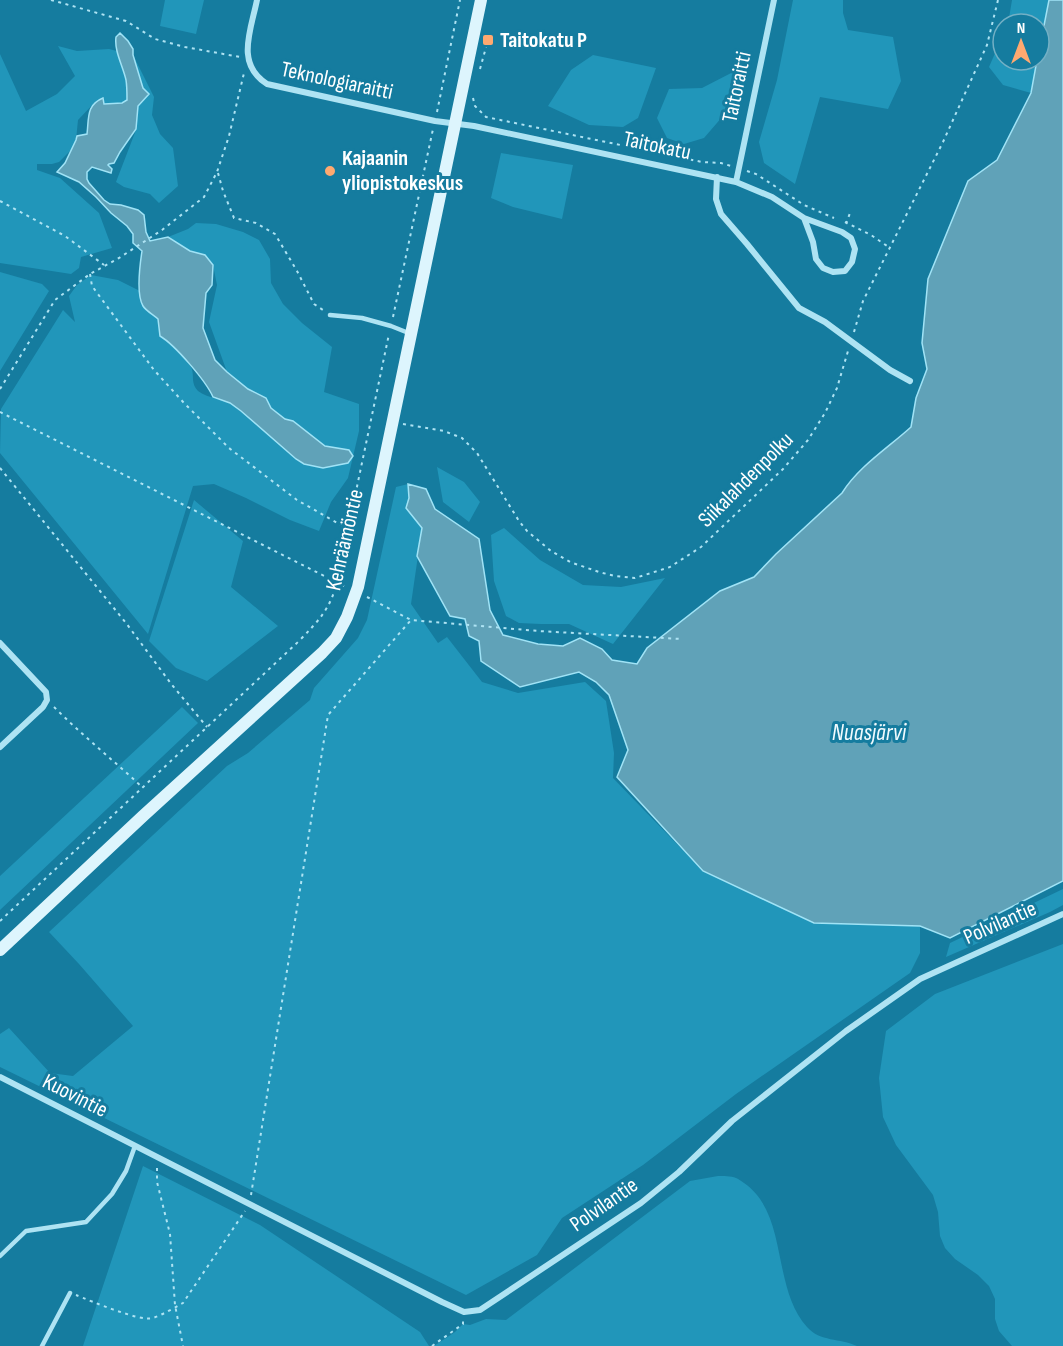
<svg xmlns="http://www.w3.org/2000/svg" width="1063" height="1346" viewBox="0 0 1063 1346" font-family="'Sofia Sans Condensed',sans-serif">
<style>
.green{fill:#2196ba}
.water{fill:#60a2b8;stroke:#a0e3f6;stroke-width:1.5}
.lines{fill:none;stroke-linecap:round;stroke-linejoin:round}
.path{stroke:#aee3f3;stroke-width:2;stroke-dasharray:3 4.5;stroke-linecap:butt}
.lane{stroke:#aee3f3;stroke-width:4.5}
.street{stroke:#aee3f3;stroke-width:6}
.secondary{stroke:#ddf5fd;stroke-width:12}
.poi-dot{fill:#ffa970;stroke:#157c9f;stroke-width:2}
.labels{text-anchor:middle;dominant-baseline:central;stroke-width:6;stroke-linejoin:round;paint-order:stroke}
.poi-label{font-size:22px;font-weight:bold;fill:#fff;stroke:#157c9f;text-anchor:start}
.street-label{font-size:22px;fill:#fff;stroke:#157c9f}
.water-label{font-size:24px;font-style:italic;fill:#f1fbfe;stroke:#157c9f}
</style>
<rect width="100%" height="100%" fill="#157c9f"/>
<!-- green -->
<path class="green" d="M165 0H204L196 34 160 26Z
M793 0H843V13L848 30 893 37 901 81 888 109 820 97 795 184 764 163 759 142 777 80Z
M1012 0H1049L1039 51V24H1008Z
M1003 35V60H1037L1031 93 1003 85 989 67Z
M58 46 77 51 109 49 117 51 127 83V100C118 106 106 105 96 101L78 120 76 140 71 150 59 162 52 164H37V170L60 178 99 213 112 248 81 257 79 268 71 274 0 263V54L26 111 57 94 75 76Z
M133 55 154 97 152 115 160 134 173 148 178 186 159 203 150 194 124 187 116 182 136 130 138 106 143 88Z
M593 55 656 68 638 118 623 127 589 125 548 106 571 70Z
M735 71 729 109 704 138 684 144 667 138 657 118 669 89 702 88Z
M501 153 573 165 562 219 513 207 491 198Z
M196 223 216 224 243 232 259 240 270 259 271 283 283 304 302 323 332 347 324 392 359 404V431L348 478 331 502 319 531 290 520 246 498 214 484 193 486 148 634 0 453 1 409 63 310 75 322 69 296 77 285 91 275 118 280 140 291 143 306 158 319 160 336C167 340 190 362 192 369 194 377 191 384 198 391 208 399 222 398 233 404 254 418 276 442 296 459L304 464 349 450 325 446 293 421 285 419 271 408 266 398 248 389 227 372 209 322 217 285 213 265 205 255 190 251 168 237 188 229Z
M0 272 42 284 49 291 0 371Z
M437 467 464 482 480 502 469 522 443 502Z
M408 484 409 498 406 508 422 528 411 604 438 643 447 637 482 682 518 693 585 682 606 701 614 753 613 778 703 871 872 924 920 926V953L910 973 736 1094 643 1165 562 1218 537 1255 466 1295 0 1067V1034L9 1028 50 1073 73 1076 133 1026 79 964 49 932 227 766 248 753 310 700 314 688 358 638 367 620 396 487Z
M194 500 243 541 231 587 278 626 207 681 176 668 149 641Z
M504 528 540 560 583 585 621 587 665 578 613 644 569 624H541L519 623 506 616 494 581 491 535Z
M182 707 198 723 0 910V876Z
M1063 889V905L1050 912 946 957 950 943Z
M1063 944V1346H1012L999 1331 995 1319V1299L989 1286 978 1275 955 1259 945 1248 940 1236 938 1212 933 1195 896 1145 883 1117 879 1078 886 1031 935 994Z
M143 1166 260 1225 420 1332 429 1346H83Z
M718 1176C723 1176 731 1176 736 1178 739 1179 741 1181 744 1183 789 1214 771 1287 807 1327 820 1342 840 1338 857 1346H434L455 1332 463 1324 470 1325 486 1319 506 1320 690 1181Z"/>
<!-- water -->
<path class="water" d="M1049 0H1063V881L950 938 920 926 814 923 703 871 617 777 628 750 609 695 596 682 579 672 520 687 481 661 479 641 469 636 465 619 450 616 417 556 422 528 406 508 409 498 408 484 426 489 435 509 479 539 490 610 503 635 538 644 563 646 580 638 602 649 612 660 637 664 647 648 720 591 754 577 776 554 842 493C859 466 888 448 911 427L916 398 927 369 922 343 928 279 968 181 997 160 1031 93 1037 60H1039V51Z
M120 33 128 41 133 49V55L143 88 149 94 138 106 136 129 120 152 114 163 109 164 108 165 112 169 111 173 92 167 87 172V179L89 183 104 200 110 204 121 205 138 210 144 215 146 232 150 241 168 237 190 251 205 255 213 265 212 285 206 293 203 328 215 360 227 372 248 389 266 398 271 408 285 419 293 421 325 446 349 450 353 456 348 463 323 468 304 464 296 459 241 411 230 403 213 397C206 381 175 345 160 336L158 319C154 315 146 311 143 306 136 294 140 264 142 251L133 243V234L127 226 111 213 96 197 79 182 57 172 65 163 76 140 77 136 87 134C89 118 86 105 103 98L104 104 122 103 127 100C127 93 127 86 126 80 123 66 114 51 116 37Z"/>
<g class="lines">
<!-- path -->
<path class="path" d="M51 0 126 21 155 39 185 47 240 57
M480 69 488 40
M473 98 475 106 486 117 702 162 721 163 731 166
M437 112 460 0
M747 171 756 174 804 205 834 218
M218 173 223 191 234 218 256 223 275 234 297 271 314 304 323 310
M0 201 65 236 104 265
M845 222 871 235 890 248
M846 224 850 213
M90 274 92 286 154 370 184 403 229 448 297 500 348 529
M393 317 433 129
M854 332 863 301 943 142 987 45 998 0
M0 389 55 300 90 274 119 258 162 230 204 197 217 172 229 136 244 73
M0 412 346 587
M403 424 444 431 462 438 477 453 519 521 527 531 551 551 570 562 599 572 615 576 635 578 670 567 701 547 783 469 808 440 825 413 837 388 848 351
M0 468 126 623 172 685 207 727
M367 597 411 620 538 631 681 639
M54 707C82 735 113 760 142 787
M0 921 299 641C318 621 330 610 337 582L389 334
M157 1168V1182L170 1234 175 1305 183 1346
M251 1195 328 715 411 620
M76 1295C91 1301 140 1322 153 1318 164 1314 174 1308 183 1303L245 1211
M432 1346 463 1324V1321"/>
<!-- lane -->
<path class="lane" d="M330 315 362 318 391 326 411 334
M0 1256 26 1231 86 1222 112 1194 126 1171 135 1146
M42 1346 70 1293"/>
<!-- street -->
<path class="street" d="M257 0C251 30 235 64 267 84L435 121 474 126 736 182 772 197 804 218 842 232 851 238 855 249 852 262 845 271 833 272 823 268 816 259 813 242 804 218
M717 177 716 199 721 214 747 244 799 308 825 322 890 370 910 381
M736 182 774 0
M0 643 46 692 47 700 43 707 0 747
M0 1077 442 1302 464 1312 480 1310 641 1203 679 1172 732 1121 846 1031 920 979 1063 914"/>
<!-- secondary -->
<path class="secondary" d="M0 950 143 816 322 653 336 638 347 617 358 587 481 0"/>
</g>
<!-- markers -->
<g class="poi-dot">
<rect x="482" y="34" width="12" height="12" rx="3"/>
<circle cx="330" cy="171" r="6"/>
</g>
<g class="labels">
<!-- poi labels -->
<g class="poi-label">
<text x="500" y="40">Taitokatu P</text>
<text x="342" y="158">Kajaanin<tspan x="342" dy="25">yliopistokeskus</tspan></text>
</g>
<!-- street labels -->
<g class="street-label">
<text transform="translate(337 81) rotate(12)">Teknologiaraitti</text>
<text transform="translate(737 87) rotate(-78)">Taitoraitti</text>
<text transform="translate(657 146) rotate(12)">Taitokatu</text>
<text transform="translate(746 480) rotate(-45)">Siikalahdenpolku</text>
<text transform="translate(345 540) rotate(-77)">Kehräämöntie</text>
<text transform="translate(1000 923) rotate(-24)">Polvilantie</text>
<text transform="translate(75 1096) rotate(27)">Kuovintie</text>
<text transform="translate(604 1205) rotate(-35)">Polvilantie</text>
</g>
<!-- water labels -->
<g class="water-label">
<text x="869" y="732">Nuasjärvi</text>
</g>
</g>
<!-- north arrow -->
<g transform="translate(1021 42)"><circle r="28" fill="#157c9f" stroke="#73b0c5" stroke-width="1.5"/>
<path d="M0-4.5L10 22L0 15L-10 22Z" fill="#ffa970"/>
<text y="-9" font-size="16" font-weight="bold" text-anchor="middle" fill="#ffffff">N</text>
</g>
</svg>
